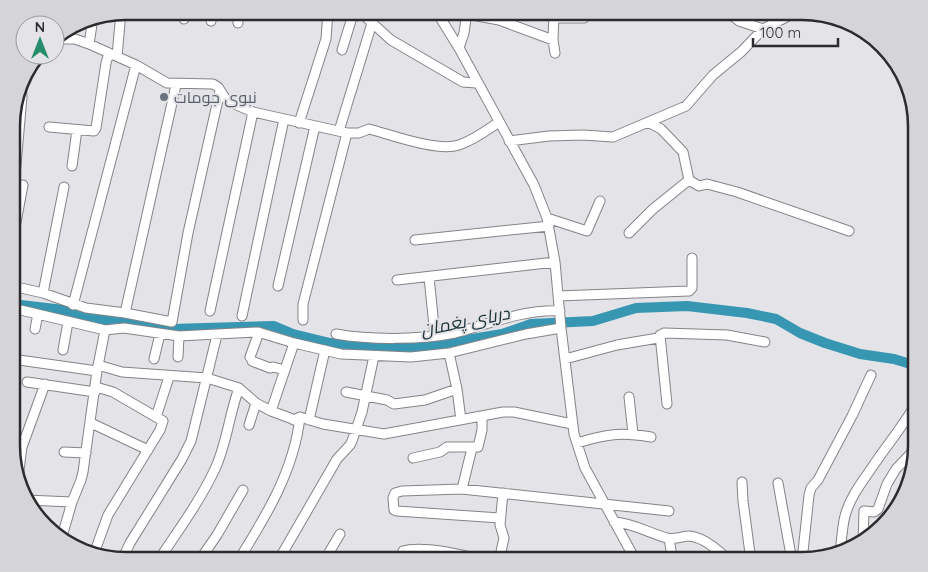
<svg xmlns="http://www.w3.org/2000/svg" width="928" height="572" viewBox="0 0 928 572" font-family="Quicksand,Cairo,sans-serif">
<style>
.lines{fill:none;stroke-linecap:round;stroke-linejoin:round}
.river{stroke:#3797b3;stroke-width:10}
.minor-casing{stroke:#848488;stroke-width:11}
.minor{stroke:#fff;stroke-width:9}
.worship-dot{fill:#6b7280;stroke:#e3e3e8;stroke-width:2}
.labels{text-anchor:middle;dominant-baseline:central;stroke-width:4;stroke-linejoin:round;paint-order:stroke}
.worship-label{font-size:16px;fill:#5b616d;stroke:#e3e3e8;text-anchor:start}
.water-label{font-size:18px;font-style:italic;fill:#1e343b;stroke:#e3e3e8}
.rim{fill:none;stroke:#2c2c2e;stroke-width:2.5}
</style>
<rect width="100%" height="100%" fill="#e3e3e8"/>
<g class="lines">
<!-- river -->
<path class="river" d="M12 304 64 310 96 319 172 329 274 326 293 334 330 343 384 347H424L502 334 531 324 593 321 636 308 687 306 747 313 776 319 800 333 825 343 860 354 894 359 917 366"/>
<defs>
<path id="minor" d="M237 11 238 23
M359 11 391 40 463 82 476 83
M436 11 459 48 534 185 547 218 555 262 561 328 574 434 585 468 636 561
M554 11 553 40 555 53
M726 11 739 21 763 29
M467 14 499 20 553 40
M554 18H584
M184 19 185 11
M211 21 212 11
M55 39H75L89 44 136 65 167 83 213 84 218 87 225 98 232 103 253 112 347 133H359L369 129C392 135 437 152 459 145 474 140 487 130 499 122
M89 44 93 18
M459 48 464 33 467 11
M342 50 354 11
M117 56 121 12
M648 122 661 129 683 152 689 180 699 186 707 184 737 192 849 231
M299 123 326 39 328 11
M49 127 94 131 96 128 106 63 109 53
M339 131 372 23
M509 141 549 136 583 135 613 137 686 106 713 75 741 52 763 29 798 11
M72 166 77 130
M15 176 22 97 21 83
M916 200V199
M547 218 587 231 600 201
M629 233 653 209 689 180
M415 240 549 226
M12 244 23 185
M429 277 435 336
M397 280 555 262
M12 286 43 293 86 308 125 313 172 322 188 233 220 91
M278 286 315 126
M43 293 64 187
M558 296 689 291 692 288V258
M73 305 136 65
M12 308 105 330 124 328 179 336 258 332
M210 311 253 112
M125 313 176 85
M242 316 284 119
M303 320V304L347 133
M35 329 38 314
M336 334C369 340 422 340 455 333 489 324 524 309 560 311
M660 335 667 404
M63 350 68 322
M449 353 457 389 461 420
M178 357 179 336
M250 357 258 335V332L294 343 341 354 411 357 449 353 526 334 561 328
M12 359 97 371
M154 359 160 334
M565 359 617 345 658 338 664 333 727 335 765 342
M252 361 270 368 273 367 285 370
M98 365 122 372 207 378 239 388 256 403 271 411 290 418 294 420 300 417 323 424 384 434 503 412H514L572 424
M27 382 95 392
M346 392 387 400 394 404 425 400 457 389
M629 397 633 434
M271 411 294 343
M156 417 169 377
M309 420 325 350
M91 423 148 450
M249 425 256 403
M577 443C607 434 620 432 651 437
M64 452 86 453
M413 458 440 452 447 447H478L482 430V416
M18 478 22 447 45 384
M742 482 743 501 751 561
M778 483 792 561
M462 489 472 448
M26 500 72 502
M500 518 397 511 394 510 393 498 395 493 402 491 462 489 669 511
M614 522C633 523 649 533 667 538 674 540 682 536 690 536 705 538 719 551 730 561
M669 539 673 561
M61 540 72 502 81 480 83 472 97 371 105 330
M863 542 864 511 874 512 878 509 887 484 896 469 917 447
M95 551 108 515 160 430 163 421 113 392 96 387
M403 551C422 545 465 555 485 561
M840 551C842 540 842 527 845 516 850 497 862 482 873 466 887 445 904 425 917 402
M122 560 130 543 182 459 191 441 217 335
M158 561C178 531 200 501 215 469 227 443 229 415 239 388
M199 561 217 535 243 490
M238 561C266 516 294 471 300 417
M278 561 337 459 350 445 352 441 362 412 374 356
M324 561 340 534
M354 561 356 557
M499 561 504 538 500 525 503 493
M802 561 809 495 811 488 818 480 852 416 871 375"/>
</defs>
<!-- minor casing -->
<use href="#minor" class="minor-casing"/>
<!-- minor -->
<use href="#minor" class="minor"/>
</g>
<!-- markers -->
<circle class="worship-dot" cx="164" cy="97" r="5"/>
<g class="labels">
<!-- worship labels -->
<g class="worship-label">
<text x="174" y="97">نبوی جومات</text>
</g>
<!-- water labels -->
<g class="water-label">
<text transform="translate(465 321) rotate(-11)">دریای پغمان</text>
</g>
</g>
<!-- crop -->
<path d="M0 0H928V572H0ZM126 20H802A106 106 0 0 1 908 126V446A106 106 0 0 1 802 552H126A106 106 0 0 1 20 446V126A106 106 0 0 1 126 20Z" fill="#d4d4d9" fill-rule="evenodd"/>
<path class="rim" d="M126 20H802A106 106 0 0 1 908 126V446A106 106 0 0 1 802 552H126A106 106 0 0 1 20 446V126A106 106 0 0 1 126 20Z"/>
<!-- north arrow -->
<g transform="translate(40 40)"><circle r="24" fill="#e3e3e8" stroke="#9a9a9e"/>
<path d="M0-4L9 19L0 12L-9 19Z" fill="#278e6b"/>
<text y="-8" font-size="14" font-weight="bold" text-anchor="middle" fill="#2c2c2e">N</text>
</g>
<!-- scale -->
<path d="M753 38v8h85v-8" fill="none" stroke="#2c2c2e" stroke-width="2.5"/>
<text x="760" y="38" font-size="15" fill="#2c2c2e" stroke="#e3e3e8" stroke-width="4" paint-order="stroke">100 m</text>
</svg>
